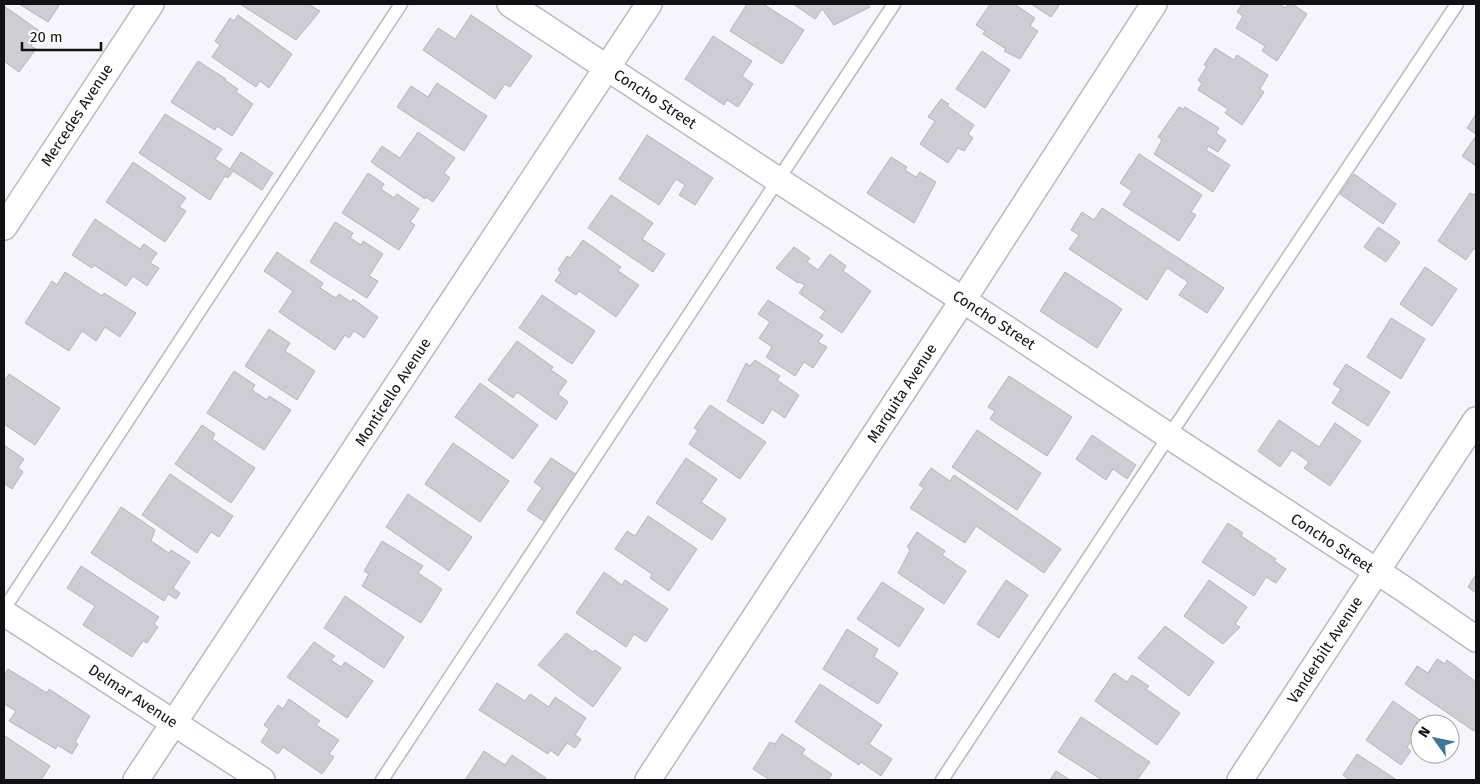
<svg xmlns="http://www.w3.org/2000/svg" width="1480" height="784" viewBox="0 0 1480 784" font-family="'Fira Sans',sans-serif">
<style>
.building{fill:#cdcdd3;stroke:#b6b5bb}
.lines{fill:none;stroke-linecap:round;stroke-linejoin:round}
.lane-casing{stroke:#b8b8be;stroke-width:15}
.street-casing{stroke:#b8b8be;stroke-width:28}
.lane{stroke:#fff;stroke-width:12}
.street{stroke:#fff;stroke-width:25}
.labels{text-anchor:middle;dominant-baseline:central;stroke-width:4;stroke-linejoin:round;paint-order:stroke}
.street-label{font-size:15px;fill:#111113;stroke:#fff}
</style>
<rect width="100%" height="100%" fill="#f6f5fb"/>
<!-- building -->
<path class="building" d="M19 4H60L48 22Z
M240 4H308L320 11 296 40Z
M747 4H763L804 30 782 64 730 31Z
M793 4H868L870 7 834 25 822 9 815 19Z
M990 4H1014L1035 18 1030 26 1038 31 1020 59 1004 51 1006 49 983 34 985 31 976 25Z
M1031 4H1060L1051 17Z
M1242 4H1279L1286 8 1288 4H1292L1307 14 1277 61 1262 51 1265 46 1236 28 1243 16 1237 12Z
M4 6 41 32 31 46 36 49 19 72 4 61Z
M238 15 292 54 269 88 260 81 256 87 212 57 220 45 215 41 230 18 234 21Z
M471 15 532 56 510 87 505 84 495 99 423 50 438 28 455 39Z
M713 36 752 61 742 76 753 84 738 107 727 100 724 105 685 79Z
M1215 48 1234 60 1237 55 1268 75 1260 89 1264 92 1242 125 1225 113 1228 109 1198 90 1202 83 1198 80 1207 66 1204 65Z
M982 51 1010 70 985 108 956 89Z
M198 61 226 79 225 80 238 89 236 92 253 104 232 136 217 126 215 130 171 102Z
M437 83 487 116 464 151 397 107 411 86 428 97Z
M941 99 949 104 947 106 974 125 968 134 973 138 964 151 958 148 948 163 920 144 935 121 928 117Z
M1179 107 1183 109 1185 107 1219 128 1216 133 1226 140 1218 152 1208 146 1206 150 1230 165 1213 192 1154 154 1162 140 1158 137Z
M165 114 222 149 215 159 230 169 241 152 273 173 262 190 233 171 228 178 225 176 210 200 139 153Z
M1476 114V134L1467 128Z
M418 132 455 158 444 173 450 178 433 202 426 197 425 199 371 162 382 146 400 158Z
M647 135 713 178 695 205 679 195 685 185 676 179 659 205 619 179Z
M1476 136V166L1462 156Z
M1139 154 1202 195 1191 212 1196 215 1179 241 1123 205 1132 191 1120 183Z
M891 157 907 167 905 170 916 177 920 172 936 182 914 223 867 193Z
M133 162 186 198 179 207 186 211 165 242 106 202Z
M368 173 384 184 381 189 394 198 397 194 419 209 410 222 415 225 399 250 342 213Z
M1354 174 1396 204 1383 224 1340 194Z
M1476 192V250L1474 248 1466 260 1438 241 1470 193 1474 195Z
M611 195 653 223 642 239 665 254 653 272 588 228Z
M1102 208 1224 288 1207 313 1179 295 1188 282 1167 268 1147 300 1069 249 1079 235 1071 230 1082 212 1094 220Z
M95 219 140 249 144 244 157 253 150 263 159 268 147 286 133 276 126 286 94 265 92 268 72 255Z
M335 222 353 233 350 238 361 245 363 241 383 254 369 276 378 281 367 298 310 262Z
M1378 227 1400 242 1386 262 1364 247Z
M583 240 621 267 618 271 639 285 616 317 579 291 576 295 555 281 561 272 558 270 567 256 570 258Z
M794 247 810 258 807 262 818 270 830 254 846 266 843 271 871 291 842 333 820 318 825 311 799 293 805 285 799 282 798 283 776 268Z
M277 252 323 283 320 288 336 298 339 294 351 302 353 299 378 317 364 338 354 331 349 338 345 335 335 350 279 312 293 291 264 271Z
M1425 267 1457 289 1432 326 1400 304Z
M65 272 102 296 104 293 136 313 120 337 105 327 96 341 82 331 69 351 25 323 52 281 57 285Z
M1065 272 1122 309 1097 348 1040 311Z
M542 295 595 331 572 364 519 328Z
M768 300 823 335 818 342 827 347 813 368 804 362 795 376 766 357 772 347 759 338 770 322 758 314Z
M1391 318 1425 339 1401 379 1367 357Z
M269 329 290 343 285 351 315 371 297 400 245 366Z
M517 341 553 367 551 370 567 381 558 394 568 402 556 420 517 392 513 398 488 380Z
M755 360 780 376 777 380 799 395 785 418 772 409 763 424 727 401 746 363 750 366Z
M1346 364 1390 392 1368 426 1332 403 1341 389 1333 384Z
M234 371 255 385 252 390 267 400 269 396 291 410 264 450 207 413Z
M9 374 60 408 35 445 4 424V382Z
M1009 376 1072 417 1047 456 990 419 995 411 988 407Z
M480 383 538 425 513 459 455 417Z
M710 405 766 442 740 479 689 444 698 430 694 428Z
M1279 420 1319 447 1335 423 1361 441 1330 486 1304 468 1309 462 1292 450 1280 467 1258 451Z
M202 425 215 434 212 439 255 468 231 503 175 464Z
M977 430 1041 473 1017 510 952 467Z
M1092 435 1136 465 1127 479 1113 469 1106 480 1076 459Z
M453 443 509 481 480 522 425 484Z
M4 445 24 459 18 468 23 472 12 489 5 484 4 486Z
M551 458 577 475 545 522 527 510 542 488 534 482Z
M686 458 717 479 701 502 726 519 712 540 656 503Z
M931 468 950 481 954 475 1061 549 1044 573 976 526 965 543 910 508 924 488 919 485Z
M170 474 233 516 219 537 211 532 197 553 142 515Z
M408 494 472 537 449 571 386 527Z
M121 507 155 530 151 541 169 553 171 550 190 562 173 588 180 593 176 599 168 594 164 601 91 553Z
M648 516 697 549 669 591 650 578 652 574 615 549 627 531 635 536Z
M1228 523 1243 533 1241 536 1276 559 1274 561 1286 569 1276 583 1266 577 1254 596 1202 562Z
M917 532 945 551 942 555 966 571 944 604 898 573 910 550 907 547Z
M382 541 423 566 418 573 442 589 421 623 362 586 369 574 364 571Z
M81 566 159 617 154 624 158 627 147 643 143 641 132 657 83 625 95 606 67 588Z
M604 572 622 585 625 580 668 609 646 642 634 634 626 647 576 613Z
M1476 574V593L1468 587Z
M1006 580 1028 595 999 638 977 624Z
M1209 580 1247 607 1235 624 1240 627 1223 644 1184 616Z
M882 582 924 609 899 647 857 619Z
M345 596 404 637 384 668 324 628Z
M1165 626 1214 662 1189 696 1138 658Z
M847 629 878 649 874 657 898 673 878 704 823 669Z
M566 633 593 652 595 650 621 668 593 707 538 665Z
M314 642 335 656 331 660 341 667 345 662 373 681 347 718 287 677Z
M1437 659 1445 664 1447 660 1476 682V728L1474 731 1405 684 1417 666 1428 673Z
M8 669 47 693 49 689 90 716 75 742 78 744 72 754 57 745 56 749 9 721 16 711 4 704V706V677Z
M1114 673 1127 682 1132 675 1149 686 1146 689 1180 713 1157 745 1095 701Z
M497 683 525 701 530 694 549 707 555 697 586 718 575 735 581 739 575 748 567 743 558 756 550 750 548 754 479 710Z
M820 684 882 725 869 744 892 759 881 776 861 762 859 765 795 722Z
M289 699 320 721 316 725 339 740 329 754 334 757 322 774 283 747 278 754 261 742 269 729 264 725 278 705 283 709Z
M1393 701 1426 724H1420V744L1413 739 1407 747 1411 751 1401 765 1366 740Z
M1081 717 1150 762 1137 780H1102L1058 752Z
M782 734 805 749 802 754 832 774 828 780H770L753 769 770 742 775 744Z
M5 736 50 766 41 780H4V737Z
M484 751 505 765 512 755 546 778 544 780H465Z
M1357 754 1397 780H1347L1348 779 1343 775Z
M1056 771 1070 780H1050Z"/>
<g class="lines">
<defs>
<path id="lane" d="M4 609 401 4
M382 780 894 4
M942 780 1169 436 1457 4"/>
<path id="street" d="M510 4 778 180 963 300 1169 436 1404 589 1476 639
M4 227 151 4
M4 613 262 780
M136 780 649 4
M648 780 963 300 1154 4
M1240 780 1476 420"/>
</defs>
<!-- lane casing -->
<use href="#lane" class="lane-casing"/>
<!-- street casing -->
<use href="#street" class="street-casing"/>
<!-- lane -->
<use href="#lane" class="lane"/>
<!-- street -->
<use href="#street" class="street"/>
</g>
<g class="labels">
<!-- street labels -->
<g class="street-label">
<text transform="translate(655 99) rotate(33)">Concho Street</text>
<text transform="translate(77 115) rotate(-57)">Mercedes Avenue</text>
<text transform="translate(994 320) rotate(33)">Concho Street</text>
<text transform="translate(393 392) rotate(-57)">Monticello Avenue</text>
<text transform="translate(902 393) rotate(-57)">Marquita Avenue</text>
<text transform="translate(1332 543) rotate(33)">Concho Street</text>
<text transform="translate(1325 650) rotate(-57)">Vanderbilt Avenue</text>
<text transform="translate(133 696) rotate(33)">Delmar Avenue</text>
</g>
</g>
<!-- border -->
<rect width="1480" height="784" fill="none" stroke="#111113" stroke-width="10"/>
<!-- north arrow -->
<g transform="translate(1435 739) rotate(303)"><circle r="24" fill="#ffffff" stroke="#a0a0a1"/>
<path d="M0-4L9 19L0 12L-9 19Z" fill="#3d7790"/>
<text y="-8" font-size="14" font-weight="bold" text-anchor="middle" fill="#111113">N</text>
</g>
<!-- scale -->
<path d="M22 42v8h79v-8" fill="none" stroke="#111113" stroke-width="2.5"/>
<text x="30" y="42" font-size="15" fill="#111113" stroke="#ffffff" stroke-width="4" paint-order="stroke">20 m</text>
</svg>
